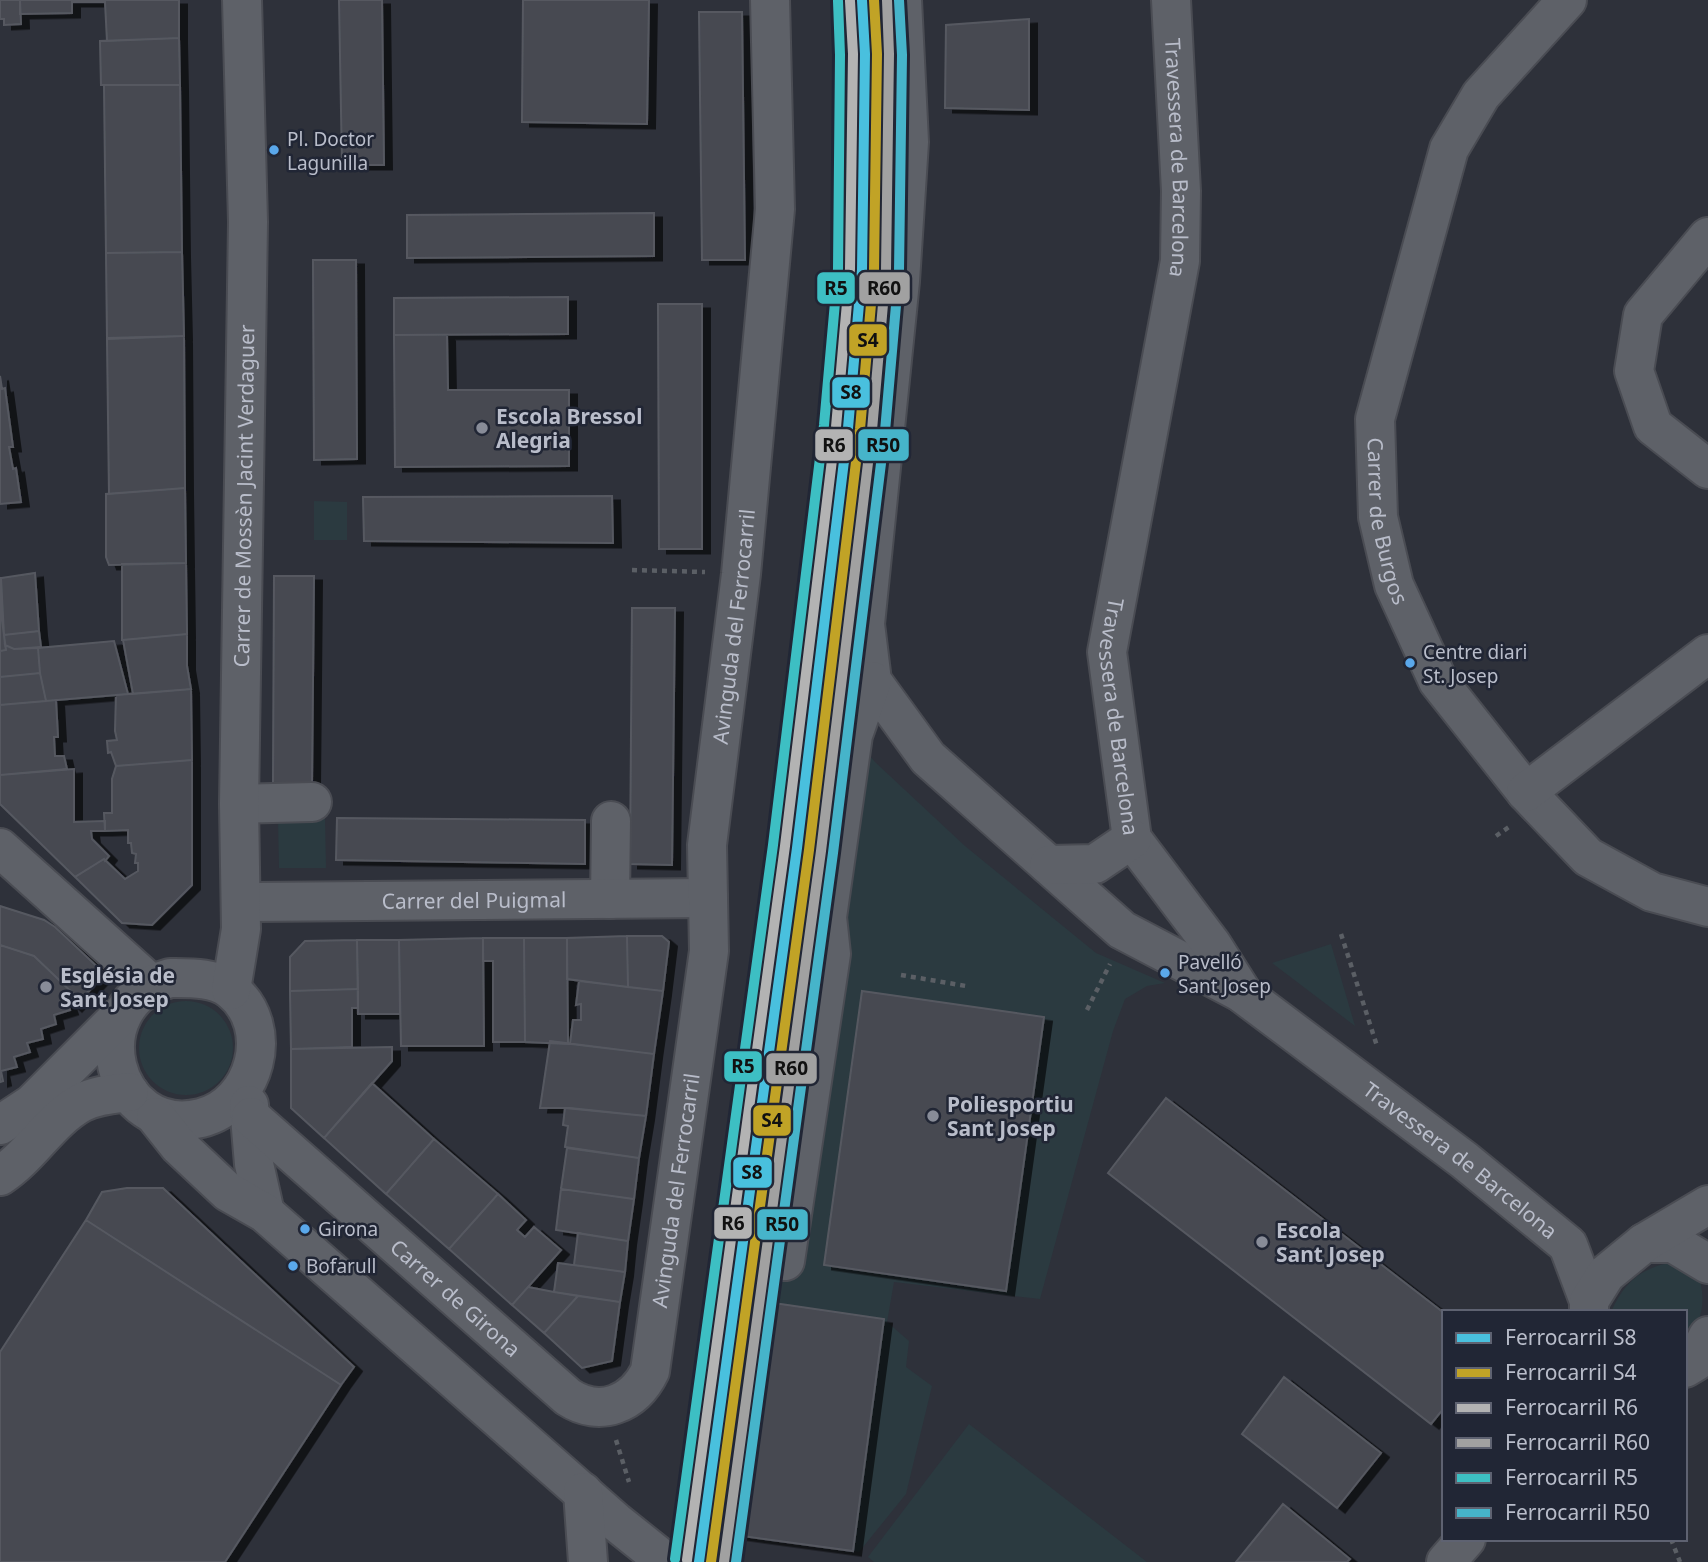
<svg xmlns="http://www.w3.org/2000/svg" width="1708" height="1562" viewBox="0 0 1708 1562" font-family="'Noto Sans',sans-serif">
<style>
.green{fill:#2b3a40}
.building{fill:#464951;stroke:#565961;stroke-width:2;filter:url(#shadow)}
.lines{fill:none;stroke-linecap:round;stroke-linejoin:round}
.minor-casing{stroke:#4a4c53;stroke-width:42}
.path{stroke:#5b5f65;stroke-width:4.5;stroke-dasharray:5 5;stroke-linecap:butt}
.minor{stroke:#5e6168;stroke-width:38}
.rail-1-casing{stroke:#212635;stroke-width:16}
.rail-2-casing{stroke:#212635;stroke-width:16}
.rail-3-casing{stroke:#212635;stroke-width:16}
.rail-4-casing{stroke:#212635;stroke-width:16}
.rail-5-casing{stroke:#212635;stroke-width:16}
.rail-6-casing{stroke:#212635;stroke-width:16}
.rail-1{stroke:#49c0de;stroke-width:10}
.rail-2{stroke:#c1a326;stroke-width:10}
.rail-3{stroke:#b3b3b3;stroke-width:10}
.rail-4{stroke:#a1a1a1;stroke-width:10}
.rail-5{stroke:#3dbfc3;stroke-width:10}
.rail-6{stroke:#46b4ca;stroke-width:10}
.bus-dot{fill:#5aa8eb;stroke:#212635;stroke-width:2.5}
.poi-dot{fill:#888c98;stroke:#212635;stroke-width:2.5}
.labels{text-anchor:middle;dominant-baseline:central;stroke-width:5;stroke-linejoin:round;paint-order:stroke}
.bus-label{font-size:19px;fill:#b9bdca;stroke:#212635;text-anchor:start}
.street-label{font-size:21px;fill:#b9bdca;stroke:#212635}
.poi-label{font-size:21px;font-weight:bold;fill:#b9bdca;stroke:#212635;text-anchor:start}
.line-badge{stroke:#212635;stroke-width:2.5}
.pale-badge-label{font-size:19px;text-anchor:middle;font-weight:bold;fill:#111}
</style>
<defs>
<filter id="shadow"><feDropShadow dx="8" dy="4.5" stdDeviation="0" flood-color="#0009"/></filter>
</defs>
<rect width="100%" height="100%" fill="#2e313a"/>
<!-- green -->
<path class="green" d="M314 501 347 502V540H314Z
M829 707 875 762 965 846 1096 953 1165 983 1147 986 1125 999 1113 1031 1040 1299 894 1282 887 1322 909 1341 906 1367 932 1386 906 1494 859 1552 716 1532 764 1201Z
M325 817 326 868H279L278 818Z
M1331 944 1355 1026 1272 963Z
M139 1048a47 47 0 1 1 94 0a47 47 0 1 1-94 0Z
M1674 1262 1700 1281C1706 1303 1701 1325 1685 1342V1312H1611C1624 1282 1642 1267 1674 1262Z
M969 1424 1147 1562H874L868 1557Z"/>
<!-- building -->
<path class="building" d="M0 0H20L21 24 4 25V19H0Z
M20 0H72V13L20 14Z
M72 0H179V38L107 41 105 2H72Z
M339 0H382L384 165H342Z
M523 0H649L647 124 522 122Z
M699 12H742L745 260H702Z
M1029 19V110L945 108 946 25Z
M179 38 180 85H101L100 41Z
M104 85H180L182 252 106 253Z
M654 213V256L407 258V215Z
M182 252 184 336 107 338 106 253Z
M313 260H356L357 459 314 460Z
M568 297V334L394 335V298Z
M658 304H702V549H659Z
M394 335H447L448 390H569V466L395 467Z
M184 336 185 488 109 494 107 339Z
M0 376 2 389 5 388 13 447H9L13 469 16 468 21 502 0 504Z
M185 488 186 563 109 565 106 557V494Z
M612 496 613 543 364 541 363 497Z
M186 563 187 634 122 640V564Z
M35 573 39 631 4 635 1 578Z
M274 576H314L312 784H273Z
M1 578 2 620H0V578Z
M632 608H675L672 865 630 864Z
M0 620H2L6 650 0 651Z
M39 631 41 647 14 649 5 645 4 635Z
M187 634V666L191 689 133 694 123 640Z
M114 641 128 694 46 701 40 673 38 648Z
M5 645 14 649 38 648 40 673 0 677V651L6 650Z
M40 673 46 701 0 705V677Z
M191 689 192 760 116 766 111 752 108 753 107 741 117 740 115 731 116 695Z
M56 700 58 737H54L55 756H64L67 769 0 775V705Z
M192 760V885L152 925 122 923 75 877 104 859 125 879 138 871V863H135L136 854 132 853 131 843H128V830L105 831 104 813H112V779L116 766Z
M74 769V822L105 821V831H91L92 839 109 856 105 861 104 859 75 877 0 804V775Z
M337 818 585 820V864L336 860Z
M0 906 44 920 55 927 105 974 74 1007 67 1001 70 1010 54 1015 56 1024 41 1029 43 1039 27 1043 30 1052 14 1057 17 1067 1 1071 3 1081 0 1082Z
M0 906 44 920 55 927 105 974 80 1000 34 956 0 945Z
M627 936H662L669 942 663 991 628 987Z
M627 936 628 987 567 979V938Z
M483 938H524L525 1042H493V961H483Z
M483 938 484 1046H401L399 940Z
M524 938H567L568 1044 525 1042Z
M357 940 358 989 290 991V957L305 941Z
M357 940H399L400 1014H358Z
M579 981 663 991 654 1054 570 1044 573 1020H581V1004L576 1005Z
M358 989V1008H352V1047L291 1049 290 991Z
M862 991 1044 1017 1006 1291 824 1265Z
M550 1041 654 1054 646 1116 570 1108H540Z
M392 1047V1061L324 1138 291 1108V1049Z
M372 1083 434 1139 386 1194 324 1138Z
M1166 1098 1444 1313V1408L1431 1424 1108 1173Z
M565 1108 646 1116 639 1158 565 1147 568 1126 563 1125Z
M434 1139 498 1194 449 1249 386 1194Z
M567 1148 639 1158 634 1199 561 1189Z
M127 1188H163L354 1367 341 1385 86 1220 102 1192Z
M561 1189 634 1199 628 1241 556 1230Z
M498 1194 526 1220 517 1230 525 1237 534 1227 561 1250 512 1305 449 1249Z
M86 1220 341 1385 225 1562H0V1352Z
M578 1233 628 1241 625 1272 574 1265Z
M558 1263 625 1272 620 1302 554 1292Z
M528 1287 554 1292 578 1296 544 1333 512 1305Z
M578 1296 620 1302 612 1361 582 1368 544 1333Z
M760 1301 884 1319 853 1551 728 1534Z
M1284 1377 1381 1453 1337 1508 1242 1434Z
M1283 1504 1350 1559 1347 1562H1236Z"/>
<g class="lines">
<defs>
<g id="minor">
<path d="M902 0 909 142 900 281 865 624 872 681 928 758 1122 930 1242 993"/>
<path id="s1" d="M1171 0 1181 191 1180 261 1107 652 1132 839 1212 945 1243 994 1464 1160 1568 1245 1589 1301"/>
<path id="s2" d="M1567 0 1481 95 1449 149 1375 419 1378 517 1394 585 1438 681 1526 792 1588 857 1652 892 1708 907"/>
<path d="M1708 237 1643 315 1634 371 1653 426 1708 469"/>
<path d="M1526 792 1708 654"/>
<path d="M239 804 312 802"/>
<path d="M0 848 151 984"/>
<path d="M1049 865 1095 864 1132 839"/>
<path d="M610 899 611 821"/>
<path id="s3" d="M241 902 708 898"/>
<path d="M170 978C190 978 215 977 231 990 277 1027 255 1105 201 1118 112 1140 77 1004 170 978Z"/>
<path id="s4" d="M231 990 241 929 239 804 248 222 242 0"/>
<path d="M249 1105 254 1164 265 1213"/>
<path d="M156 1117 179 1146 228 1192 265 1213 616 1522 666 1562"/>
<path id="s5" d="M251 1117 568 1397C600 1418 634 1404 650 1371L709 951 707 845 741 574 775 209 770 0"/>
<path d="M0 1125 32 1104 123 1013"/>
<path d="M0 1176C31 1156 49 1121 81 1103 96 1095 113 1094 129 1092"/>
<path d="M1644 1243H1673L1708 1264"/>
<path d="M785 1261 831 954 827 917 853 735 872 681"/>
<path d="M1589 1312V1301L1606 1274 1644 1243 1708 1205"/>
<path d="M1685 1368 1695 1362 1708 1336"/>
<path d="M583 1492 588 1562"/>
<path d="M1446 1562 1466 1539"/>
</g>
</defs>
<!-- minor casing -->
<use href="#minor" class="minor-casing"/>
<!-- path -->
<path class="path" d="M632 570 705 572
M1496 836 1509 827
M1341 934 1377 1046
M901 975 966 986
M1087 1010 1110 964
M616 1440 629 1482
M1671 1539 1680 1562"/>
<!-- minor -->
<use href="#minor" class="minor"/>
<defs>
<path id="rail-1" d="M699 1562 797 848 848 428 862 270 865 54 862 0"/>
<path id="rail-2" d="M711 1562 809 850 860 429 874 270 877 54 874 0"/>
<path id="rail-3" d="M687 1560 785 846 836 427 850 269 853 54 850 1"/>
<path id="rail-4" d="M724 1562 821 851 872 430 886 270 889 54 887 0"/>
<path id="rail-5" d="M675 1559 773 845 824 425 838 269 840 55 838 1"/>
<path id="rail-6" d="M736 1562 833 853 885 431 899 271 902 55 899 0"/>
</defs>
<!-- rail-1 casing -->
<use href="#rail-1" class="rail-1-casing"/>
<!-- rail-2 casing -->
<use href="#rail-2" class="rail-2-casing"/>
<!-- rail-3 casing -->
<use href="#rail-3" class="rail-3-casing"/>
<!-- rail-4 casing -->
<use href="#rail-4" class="rail-4-casing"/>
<!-- rail-5 casing -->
<use href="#rail-5" class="rail-5-casing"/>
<!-- rail-6 casing -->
<use href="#rail-6" class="rail-6-casing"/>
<!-- rail-1 -->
<use href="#rail-1" class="rail-1"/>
<!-- rail-2 -->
<use href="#rail-2" class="rail-2"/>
<!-- rail-3 -->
<use href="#rail-3" class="rail-3"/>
<!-- rail-4 -->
<use href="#rail-4" class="rail-4"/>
<!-- rail-5 -->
<use href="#rail-5" class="rail-5"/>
<!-- rail-6 -->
<use href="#rail-6" class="rail-6"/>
</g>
<!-- markers -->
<g class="bus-dot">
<circle cx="274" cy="150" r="6"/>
<circle cx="1410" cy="663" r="6"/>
<circle cx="1165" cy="973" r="6"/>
<circle cx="305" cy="1229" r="6"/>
<circle cx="293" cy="1266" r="6"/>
</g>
<g class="poi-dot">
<circle cx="482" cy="428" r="7"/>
<circle cx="46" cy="987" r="7"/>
<circle cx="933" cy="1116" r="7"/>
<circle cx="1262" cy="1242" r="7"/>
</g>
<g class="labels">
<!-- bus labels -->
<g class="bus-label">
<text x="287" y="139">Pl. Doctor<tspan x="287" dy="24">Lagunilla</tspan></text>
<text x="1423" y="652">Centre diari<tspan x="1423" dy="24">St. Josep</tspan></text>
<text x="1178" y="962">Pavelló<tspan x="1178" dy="24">Sant Josep</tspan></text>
<text x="318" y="1229">Girona</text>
<text x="306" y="1266">Bofarull</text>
</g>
<!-- street labels -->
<g class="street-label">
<text stroke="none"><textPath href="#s1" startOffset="158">Travessera de Barcelona</textPath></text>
<text stroke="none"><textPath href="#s4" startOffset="495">Carrer de Mossèn Jacint Verdaguer</textPath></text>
<text stroke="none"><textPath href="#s2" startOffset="574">Carrer de Burgos</textPath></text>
<text stroke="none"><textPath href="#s5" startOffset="1272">Avinguda del Ferrocarril</textPath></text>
<text stroke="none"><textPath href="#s1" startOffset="724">Travessera de Barcelona</textPath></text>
<text stroke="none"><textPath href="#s3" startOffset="233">Carrer del Puigmal</textPath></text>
<text stroke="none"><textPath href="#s1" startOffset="1312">Travessera de Barcelona</textPath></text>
<text stroke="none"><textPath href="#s5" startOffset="704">Avinguda del Ferrocarril</textPath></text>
<text stroke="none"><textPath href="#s5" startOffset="273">Carrer de Girona</textPath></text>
</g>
<!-- poi labels -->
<g class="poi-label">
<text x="496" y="416">Escola Bressol<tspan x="496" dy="24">Alegria</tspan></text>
<text x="60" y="975">Església de<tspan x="60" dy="24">Sant Josep</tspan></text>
<text x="947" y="1104">Poliesportiu<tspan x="947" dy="24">Sant Josep</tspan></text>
<text x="1276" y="1230">Escola<tspan x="1276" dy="24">Sant Josep</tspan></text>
</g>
</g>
<g class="line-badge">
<rect x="858" y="271" width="53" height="34" rx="7" fill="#a1a1a1"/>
<rect x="816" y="271" width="40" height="34" rx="7" fill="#3dbfc3"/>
<rect x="848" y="323" width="40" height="34" rx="7" fill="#c1a326"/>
<rect x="831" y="376" width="40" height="33" rx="7" fill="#49c0de"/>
<rect x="857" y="428" width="53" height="34" rx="7" fill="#46b4ca"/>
<rect x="814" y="428" width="40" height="34" rx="7" fill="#b3b3b3"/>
<rect x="723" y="1050" width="40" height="33" rx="7" fill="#3dbfc3"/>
<rect x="765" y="1052" width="53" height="33" rx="7" fill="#a1a1a1"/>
<rect x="752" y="1104" width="40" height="33" rx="7" fill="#c1a326"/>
<rect x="732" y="1156" width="41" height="33" rx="7" fill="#49c0de"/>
<rect x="713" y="1206" width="40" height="34" rx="7" fill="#b3b3b3"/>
<rect x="756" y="1208" width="53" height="33" rx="7" fill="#46b4ca"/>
</g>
<g class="pale-badge-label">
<text x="884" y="295">R60</text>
<text x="836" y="295">R5</text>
<text x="868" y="347">S4</text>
<text x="851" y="399">S8</text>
<text x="883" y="452">R50</text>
<text x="834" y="452">R6</text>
<text x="743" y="1073">R5</text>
<text x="791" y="1075">R60</text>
<text x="772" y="1127">S4</text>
<text x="752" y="1179">S8</text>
<text x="733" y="1230">R6</text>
<text x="782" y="1231">R50</text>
</g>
<!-- legend -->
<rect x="1442" y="1310" width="245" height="231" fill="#212635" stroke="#5e6271" stroke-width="2"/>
<rect x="1456" y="1333" width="35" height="10" fill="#49c0de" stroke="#5e6271" stroke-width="2"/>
<text x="1505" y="1345" font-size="21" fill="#b9bdca">Ferrocarril S8</text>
<rect x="1456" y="1368" width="35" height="10" fill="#c1a326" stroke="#5e6271" stroke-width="2"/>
<text x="1505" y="1380" font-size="21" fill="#b9bdca">Ferrocarril S4</text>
<rect x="1456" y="1403" width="35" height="10" fill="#b3b3b3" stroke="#5e6271" stroke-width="2"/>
<text x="1505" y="1415" font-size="21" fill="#b9bdca">Ferrocarril R6</text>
<rect x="1456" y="1438" width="35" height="10" fill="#a1a1a1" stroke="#5e6271" stroke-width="2"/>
<text x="1505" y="1450" font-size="21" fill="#b9bdca">Ferrocarril R60</text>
<rect x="1456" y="1473" width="35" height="10" fill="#3dbfc3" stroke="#5e6271" stroke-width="2"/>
<text x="1505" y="1485" font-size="21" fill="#b9bdca">Ferrocarril R5</text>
<rect x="1456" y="1508" width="35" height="10" fill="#46b4ca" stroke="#5e6271" stroke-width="2"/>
<text x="1505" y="1520" font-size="21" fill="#b9bdca">Ferrocarril R50</text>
</svg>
